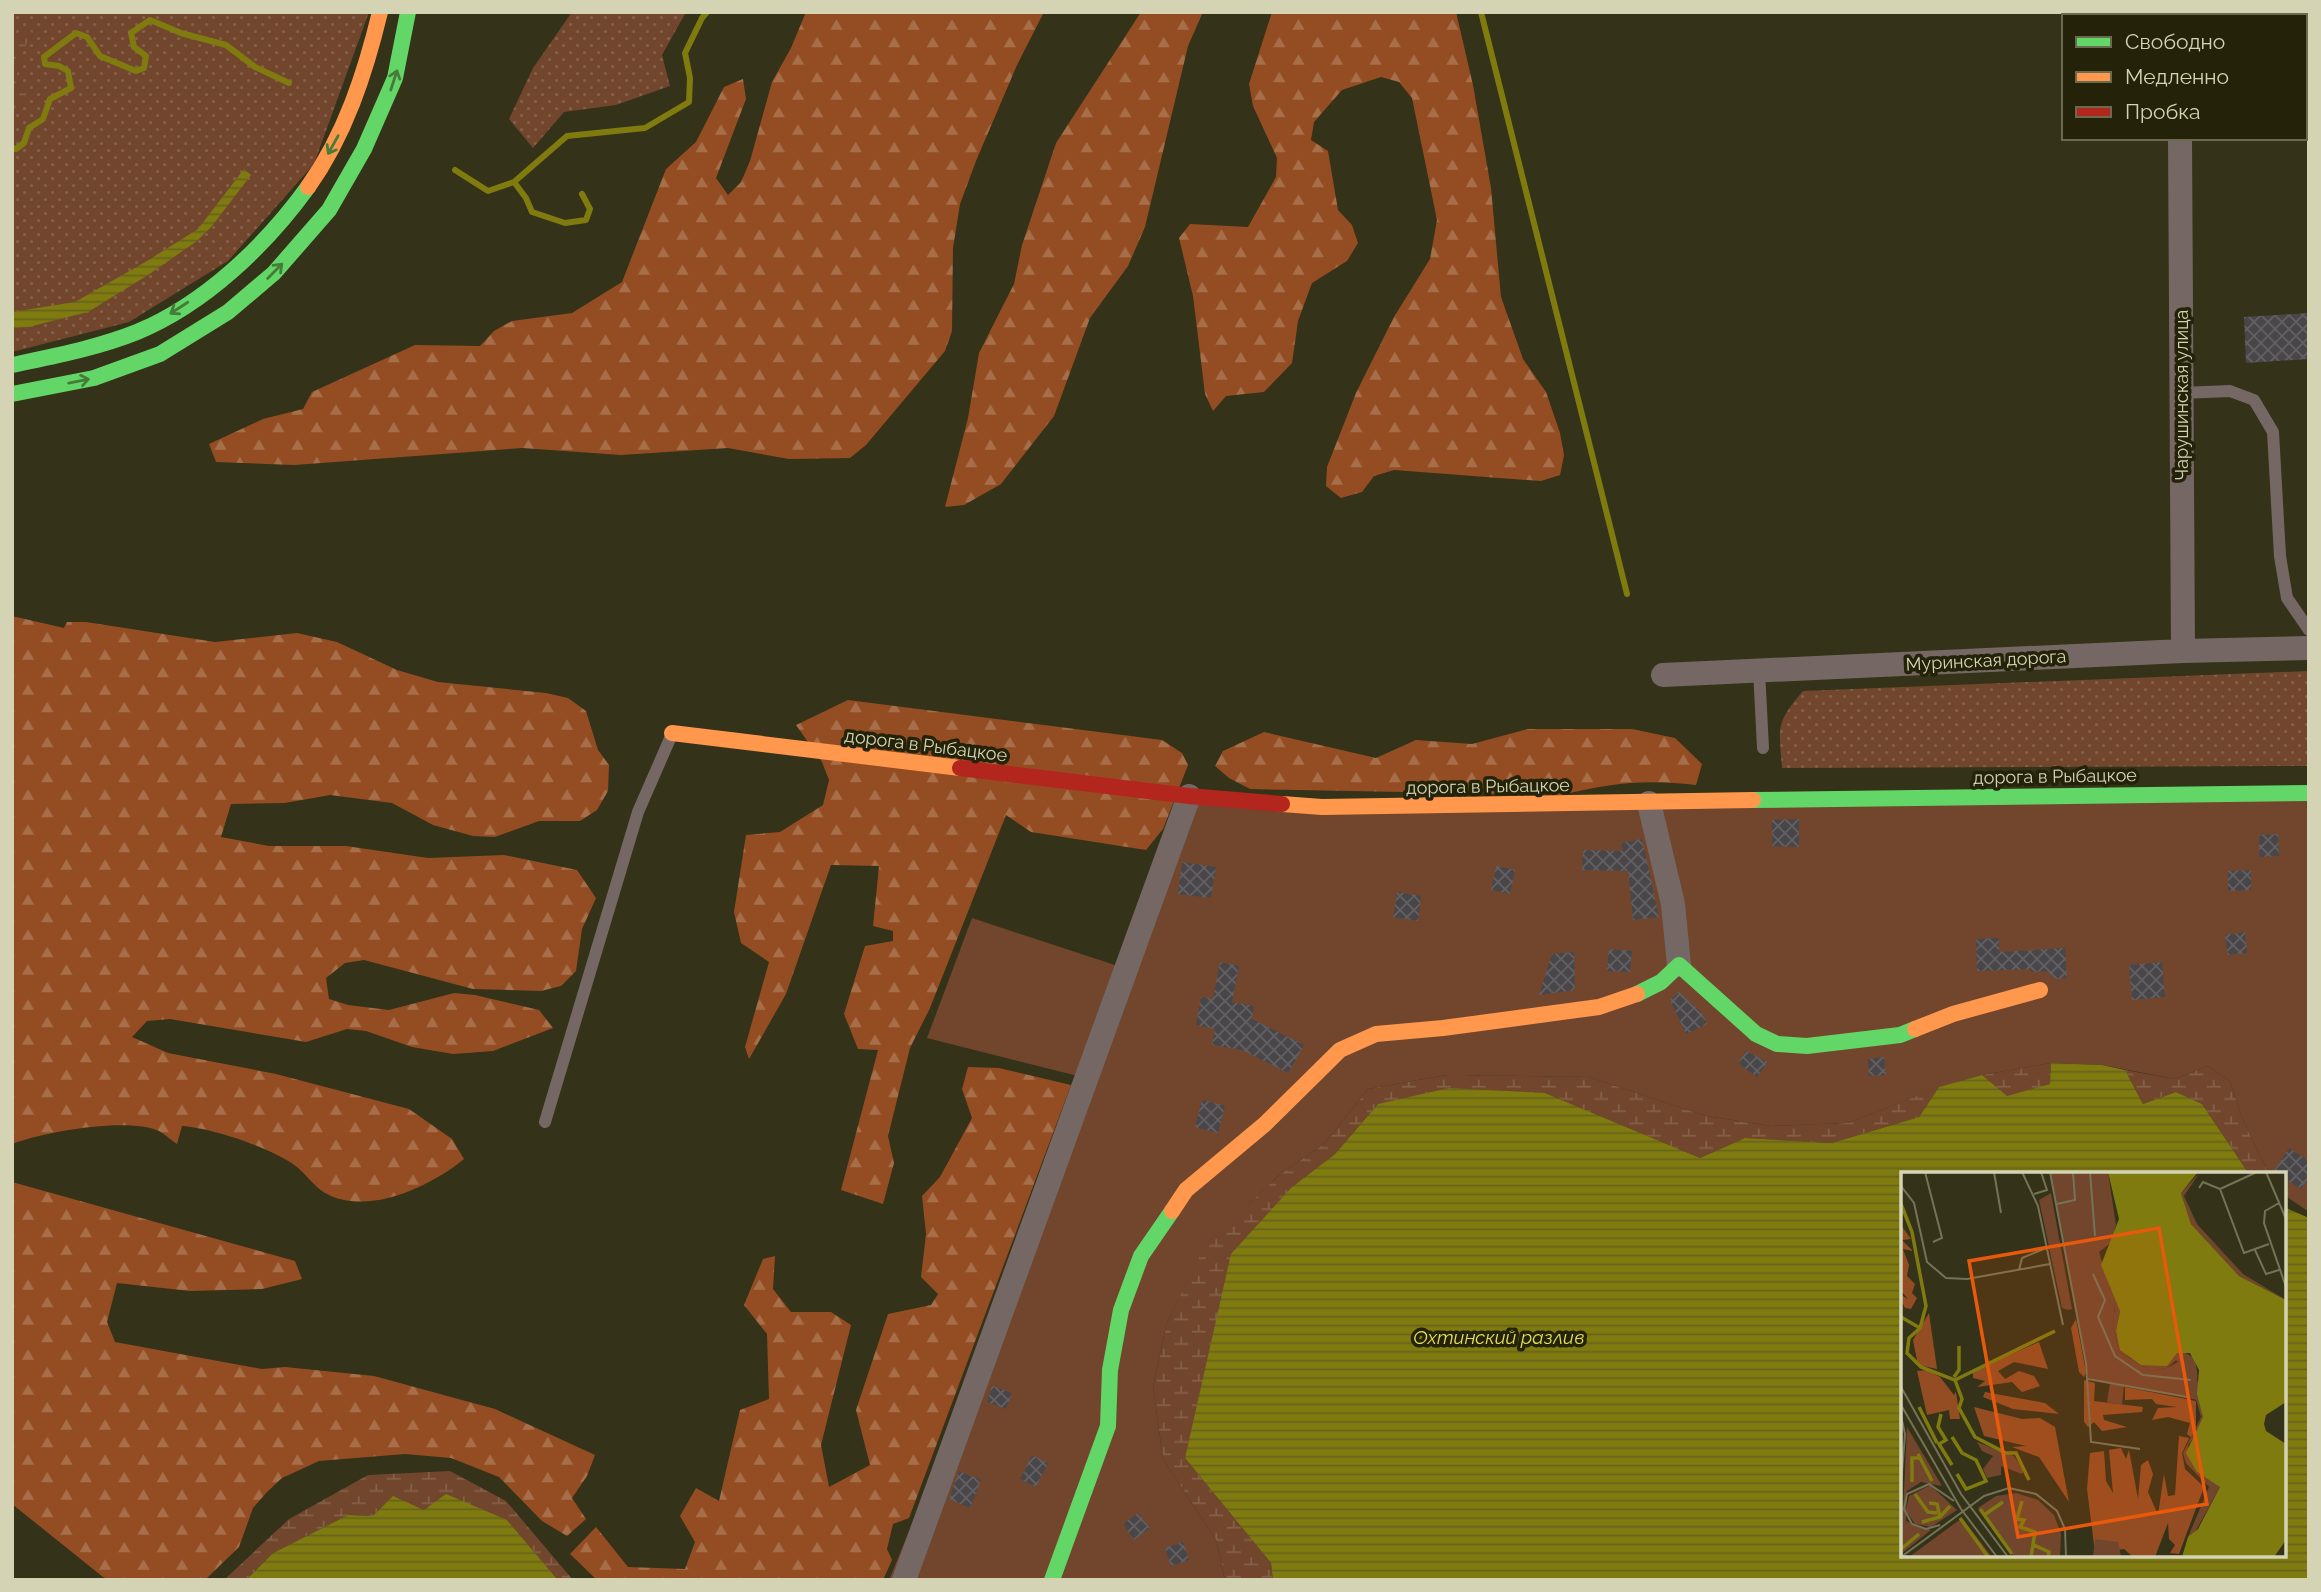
<svg xmlns="http://www.w3.org/2000/svg" width="2321" height="1592" viewBox="0 0 2321 1592" font-family="Raleway,sans-serif">
<style>
.grass{fill:url(#grass-dots)}
.forest{fill:url(#forest-firs)}
.wetland{fill:url(#wetland-marsh)}
.garden{fill:#71462d}
.water{fill:url(#water-rules)}
.lines{fill:none;stroke-linecap:round;stroke-linejoin:round}
.stream{stroke:#807b0e;stroke-width:6}
.building{fill:url(#building-cross-hatch)}
.lane{stroke:#756864;stroke-width:12}
.street{stroke:#756864;stroke-width:24}
.fast{stroke:#63d668;stroke-width:16}
.slow{stroke:#ff974d;stroke-width:16}
.jam{stroke:#b3261e;stroke-width:16}
.oneway{stroke:#447c38}
.labels{text-anchor:middle;dominant-baseline:central;stroke-width:7;stroke-linejoin:round;paint-order:stroke}
.street-label{font-size:18px;fill:#d4d4b5;stroke:#242309}
.water-label{font-size:19px;font-style:italic;fill:#e5df59;stroke:#242309}
.inset-river{fill:none;stroke:#807b0e;stroke-width:3.5}
.inset-road{fill:none;stroke:#747357;stroke-width:2}
.view{fill:#e8590c;fill-opacity:0.15;stroke:#e8590c;stroke-width:3.5}
.inset-edge{fill:none;stroke:#d4d4b5;stroke-width:3.5}
</style>
<defs>
<pattern id="grass-dots" width="8" height="8" patternUnits="userSpaceOnUse" patternTransform="scale(1.75)"><rect width="8" height="8" fill="#71462d"/><path d="M2 2h.1M6 6h.1" fill="none" stroke="#846049" stroke-width="1.8" stroke-linecap="round"/></pattern>
<pattern id="forest-firs" width="22" height="20" patternUnits="userSpaceOnUse" patternTransform="scale(1.75)"><rect width="22" height="20" fill="#944d22"/><path d="M5 1l3.5 6h-7zM16 11l3.5 6h-7z" fill="#a76e4a"/></pattern>
<pattern id="wetland-marsh" width="20" height="14" patternUnits="userSpaceOnUse" patternTransform="scale(1.75)"><rect width="20" height="14" fill="#71462d"/><path d="M1 5h8M5 5V1M11 12h8M15 12V8" fill="none" stroke="#846049"/></pattern>
<pattern id="water-rules" width="6" height="5" patternUnits="userSpaceOnUse" patternTransform="scale(1.75)"><rect width="6" height="5" fill="#807b0e"/><path d="M0 2.5h6" fill="none" stroke="#66631e"/></pattern>
<pattern id="building-cross-hatch" width="8" height="8" patternUnits="userSpaceOnUse" patternTransform="scale(1.75)"><rect width="8" height="8" fill="#49464a"/><path d="M0 0l8 8M0 8l8-8" fill="none" stroke="#626062"/></pattern>
</defs>
<rect width="100%" height="100%" fill="#343218"/>
<!-- grass -->
<path class="grass" d="M12 12H369L314 164 228 261 129 322 12 352Z
M572 12H686L662 55 670 86 616 105 564 112 533 148 509 119 533 68Z
M2309 671V766L1782 768C1779 726 1775 724 1803 691Z"/>
<!-- forest -->
<path class="forest" d="M806 12H1044L1017 65 976 161 960 204 953 248 952 331 945 351 866 445 850 458 789 459 728 448 621 455 522 448 294 465 216 462 209 444 263 419 303 409 312 392 415 345 480 346 494 331 512 321 572 313 622 282 666 169 696 142 724 87 743 79 746 99 716 178 728 195 741 182 750 161 772 82 791 48Z
M1141 12H1203L1188 46 1145 227 1128 266 1090 318 1054 416 1001 484 964 505 945 507 968 418 979 353 1014 284 1022 245 1056 143Z
M1272 12H1456L1473 85 1491 188 1501 297 1523 359 1546 392 1560 433 1564 455 1560 475 1541 481 1394 470 1374 476 1362 492 1341 498 1326 486 1327 467 1356 393 1394 317 1430 259 1437 220 1412 98 1399 82 1381 77 1342 90 1314 122 1311 140 1328 151 1338 210 1352 225 1358 243 1347 261 1312 283 1298 321 1292 363 1264 392 1226 396 1213 411 1205 394 1193 296 1179 238 1190 224 1248 227 1276 177 1277 158 1253 106 1249 84Z
M12 616 64 628 67 622H86L215 642 297 633 337 642 397 670 438 682 546 693 568 698 586 711 598 750 609 765 608 791 597 810 580 821H539L495 837 473 836 433 825 392 803 330 795 285 803 231 804 221 837 269 846H346L428 858 504 855 577 870 596 898 582 929 576 971 561 986 541 991 473 989 364 960 345 963 326 978 329 999 348 1005 389 1010 454 993 475 995 539 1010 553 1028 493 1051 453 1054 412 1047 366 1031 347 1029 306 1042 170 1019 147 1021 132 1037 168 1053 276 1074 409 1109 452 1139 464 1159C431 1186 368 1217 325 1193 313 1186 305 1172 293 1164 268 1147 212 1128 182 1126L177 1144C171 1140 165 1134 159 1131 126 1117 45 1132 12 1144Z
M848 700 1162 740 1182 753 1188 765 1163 829 1146 850 1031 832 1006 815 930 1008 910 1048 888 1136 894 1163 883 1204 841 1190 878 1050 858 1049 844 1014 865 946 893 941V931L873 926 879 866 831 865 786 994 749 1059 745 1047 769 962 741 943 734 912 746 835 780 832 823 805 829 780 822 762 796 725Z
M1528 729H1632L1675 738 1702 764 1696 785C1644 779 1613 783 1561 795L1250 789 1229 778 1215 766 1223 751 1264 732 1376 758 1416 740 1472 744Z
M968 1067 999 1068 1071 1085 909 1518 893 1524 887 1549 892 1560 883 1580H597L570 1554 596 1527 628 1567 685 1569 695 1542 680 1516 696 1488 719 1501 740 1410 769 1399 767 1334 744 1305 763 1259 775 1256 773 1289 791 1312H831L851 1325 821 1445 829 1487 870 1465 856 1410 888 1314 931 1305 938 1294 921 1277 926 1234 922 1196 940 1177 972 1118 962 1089Z
M12 1182 295 1261 302 1279 262 1289 190 1291 117 1283 107 1322 115 1342 262 1369 285 1367 374 1376 495 1409 595 1455 587 1476 572 1498 586 1519 567 1536 542 1521 499 1477 451 1458 405 1454 319 1461 282 1478 267 1492 253 1508 239 1547 207 1578 202 1580H111L103 1577 12 1504Z"/>
<!-- wetland -->
<path class="wetland" d="M21 29 32 32 23 52 16 78 27 96 12 120V40Z
M2051 1063 2050 1084 2007 1097 1982 1075Z
M2208 1066 2230 1081 2243 1120 2269 1174H2249L2202 1104 2176 1092 2143 1104 2125 1070 2175 1079Z
M1446 1075 1589 1077 1706 1116 1771 1126 1848 1123 1939 1087 1919 1117 1832 1143 1745 1138 1700 1158 1545 1093 1378 1104 1335 1154 1292 1187 1185 1458 1271 1563 1273 1580H1225L1216 1540 1163 1459 1153 1386 1167 1322 1203 1248 1279 1175 1324 1144 1368 1089Z
M450 1471 506 1501 573 1580H558L507 1520 424 1510 393 1497 373 1516 348 1515 273 1553 246 1580H224L289 1519 368 1475Z"/>
<!-- garden -->
<path class="garden" d="M2309 796V1212L2284 1195V1174H2269L2243 1120 2230 1081 2208 1066 2175 1079 2102 1065 2051 1063 1982 1075 1940 1087 1848 1123 1771 1126 1706 1116 1589 1077 1446 1075 1368 1089 1324 1144 1279 1175 1204 1248 1167 1322 1153 1386 1163 1459 1216 1540 1225 1580H889L1094 1080 927 1038 972 918 1130 970 1197 803Z"/>
<!-- water -->
<path class="water" d="M244 169 251 175 212 226 197 241 148 275 88 312 28 327 12 328V312L75 302 147 261 198 229Z
M2051 1063 2102 1065 2125 1070 2143 1104 2176 1092 2202 1104 2249 1174H1903V1555H2284V1207L2309 1218V1580H1273L1271 1563 1185 1458 1231 1254 1292 1187 1335 1154 1378 1104 1449 1088 1545 1093 1700 1158 1745 1138 1832 1143 1919 1117 1939 1087 1982 1075 2007 1096 2050 1084Z
M446 1494 507 1520 558 1580H246L273 1553 348 1515 373 1516 393 1496 424 1510Z"/>
<g class="lines">
<!-- stream -->
<path class="stream" d="M1481 12 1627 594
M12 148 16 149 24 143 29 128 43 119 50 99 71 88 68 71 59 66 45 64 44 57 76 33 87 37 100 56 136 71 144 68 146 56 134 47 131 33 150 20 181 33 226 45 255 67 289 83
M455 170 488 191 514 182 567 136 645 128 689 102 690 78 685 53 702 18 707 12
M514 182 526 198 532 212 565 223 586 220 590 209 582 194"/>
</g>
<!-- building -->
<path class="building" d="M2309 313V359L2246 363 2244 317Z
M1799 819V847L1772 846V820Z
M2278 834 2279 856 2259 857V835Z
M1642 839 1659 917 1633 920 1628 871 1582 870 1583 850 1623 851 1621 843Z
M1182 862 1216 867 1211 898 1178 894Z
M1496 866 1515 870 1510 894 1491 890Z
M2251 870V890L2228 891V871Z
M1397 892 1421 896 1418 921 1393 917Z
M2245 932 2247 953 2228 955 2225 935Z
M1999 938V952L2065 948 2067 978 2056 979 2046 971 2031 972 2030 969 1977 971 1976 939Z
M1609 949 1632 951 1630 972 1607 971Z
M1574 952 1575 990 1539 995 1552 954Z
M1220 962 1239 966 1232 1002 1254 1006 1252 1019 1304 1045 1288 1073 1242 1050 1212 1045 1215 1029 1196 1025 1201 997 1213 999Z
M2162 962 2165 997 2132 1000 2129 965Z
M1679 992 1702 1013 1707 1024 1686 1034 1670 1000Z
M1746 1051 1768 1062 1757 1077 1738 1063Z
M1884 1057 1886 1075 1869 1076 1868 1059Z
M1202 1100 1225 1106 1218 1133 1195 1127Z
M2289 1148 2309 1161V1178L2301 1189 2284 1178V1174L2274 1171Z
M992 1386 1012 1393 1006 1409 987 1402Z
M1032 1455 1048 1463 1036 1487 1020 1479Z
M959 1471 981 1480 970 1508 949 1499Z
M1138 1513 1150 1528 1134 1540 1123 1524Z
M1183 1542 1189 1560 1171 1566 1165 1548Z"/>
<g class="lines">
<!-- lane -->
<path class="lane" d="M2181 393 2230 391 2254 400 2273 432 2280 556 2287 598 2309 630
M1759 670 1763 748
M545 1122 638 812 672 734"/>
<!-- street -->
<path class="street" d="M2179 12V16
M2180 138 2183 651
M1663 675 2183 651 2309 648
M1649 803 1673 904 1679 965
M904 1580 1189 796"/>
<!-- fast -->
<path class="fast" d="M12 365C54 356 97 348 137 332 205 304 266 245 308 187
M12 394 94 378 160 354 228 312 274 273 329 210 364 149 395 78 408 12
M1753 800 2309 793
M1637 994 1661 982 1679 965 1756 1034 1777 1044 1807 1046 1900 1035 1915 1029
M1052 1580 1108 1426 1110 1370 1121 1310 1141 1256 1172 1211"/>
<!-- slow -->
<path class="slow" d="M308 187C345 135 365 74 380 12
M672 733 960 768
M1282 804 1322 807 1753 800
M1915 1029 1953 1014 2040 990
M1172 1211 1186 1190 1265 1124 1340 1050 1376 1034 1443 1028 1599 1007 1637 994"/>
<!-- jam -->
<path class="jam" d="M960 768 1189 796 1282 804"/>
</g>
<!-- one-way arrows -->
<defs><path id="oneway-shaft" d="M-6 0H5M1.5-3L5.5 0L1.5 3" fill="none" stroke-width="1.6" stroke-linecap="round" stroke-linejoin="round" transform="scale(1.75)"/></defs>
<g class="oneway">
<use href="#oneway-shaft" transform="translate(394 80) rotate(-72)"/>
<use href="#oneway-shaft" transform="translate(333 145) rotate(119)"/>
<use href="#oneway-shaft" transform="translate(275 271) rotate(-45)"/>
<use href="#oneway-shaft" transform="translate(179 308) rotate(147)"/>
<use href="#oneway-shaft" transform="translate(79 381) rotate(-11)"/>
</g>
<g class="labels">
<!-- street labels -->
<g class="street-label">
<text transform="translate(2181 395) rotate(-90)">Чарушинская улица</text>
<text transform="translate(1986 660) rotate(-3)">Муринская дорога</text>
<text transform="translate(926 745) rotate(7)">дорога в Рыбацкое</text>
<text transform="translate(2055 776) rotate(-1)">дорога в Рыбацкое</text>
<text transform="translate(1488 786) rotate(-1)">дорога в Рыбацкое</text>
</g>
<!-- water labels -->
<g class="water-label">
<text x="1499" y="1337">Охтинский разлив</text>
</g>
</g>
<!-- overview -->
<g transform="translate(1901 1172)">
<rect width="385" height="385" fill="#343218"/>
<path d="M150 21 171 137 167 138 161 136 138 28ZM6 255 41 314 20 310 6 319 5 349 30 358 0 382ZM76 270 113 284 123 299 121 302 100 294V303L86 306 82 297 92 284 81 279ZM29 313 56 338 30 355 14 352 5 339 8 324ZM115 321 137 328 153 343 160 362 159 385H113L77 336 95 324ZM62 347 91 385H8L57 349Z" fill="#71462d"/>
<path d="M0 53 10 67 1 68 12 79 2 77 8 93 6 104 14 112 11 121 16 126 10 137 4 136 0 128V123L7 127 0 119ZM28 141 36 197 17 193 12 168ZM175 147 185 200 183 205 178 200 170 156ZM138 170 147 197 113 190 97 199 104 207 118 199 133 204 139 214 121 220 111 210 76 215 84 209 72 206V199ZM26 198 39 205 53 223 55 220 59 247H49L48 238 26 243 16 199ZM183 208 194 211 193 229 242 235 241 240 202 243 203 248 226 255 201 259 193 250 187 255 183 250ZM224 215 295 229V257L290 265 286 262 289 251 267 245 251 248 257 236 276 235 255 232 251 227 224 228ZM84 220 144 231 158 242 112 237 82 225ZM73 235 121 247 139 246 154 255 168 330 138 285 111 275 125 274 83 264ZM278 264 288 266 281 281 284 297 303 315 278 382 269 381 274 373 268 367 267 351 254 385H232L223 377 194 381 186 317 189 281 203 279 205 309 212 321 208 278 220 276 225 287 228 278 237 327 240 293 247 288 252 302 247 320 257 343 263 302 267 324 274 323Z" fill="#944d22"/>
<path d="M299 0 283 24 296 52 342 102 385 128 338 104 290 52 280 21ZM206 112 215 124 219 139 215 159 220 178 231 187 282 180 294 186 302 245 299 257 287 273 288 283 319 315 292 364 287 365 308 315 285 291 282 281 300 245 294 224 297 206 275 188 266 196 250 199 218 180 212 154 214 131ZM194 367 217 370 220 385H192Z" fill="#71462d"/>
<path d="M149 0H207L215 53 211 70 198 80 214 131 212 154 218 180 250 199 266 196 288 184 296 199V228L223 213 221 233 206 230 209 211 187 206Z" fill="#71462d"/>
<path d="M207 0H297L280 21 290 52 338 104 385 128V230L365 243 363 252 365 259 385 272V368L373 385H281L287 365 297 357 319 315 296 300 285 281 302 245 296 222 298 198 289 181H276L266 194 240 193 219 178 215 159 219 139 200 93 218 47Z" fill="#807b0e"/>
<path class="inset-river" d="M0 32 11 60 25 134 19 156 8 166 6 181 20 195 54 208 61 227 58 236 74 265 105 281H115L128 308M0 145 19 156M53 205 58 198V174M54 208 154 159M18 235 36 271M40 242 37 255 45 268 38 272 51 293M51 265 61 281 75 288 85 309 65 317 56 302M17 282 31 309M11 310V286H20M14 322 27 340 36 341M121 329 116 347 123 348 119 355 134 360 130 385M28 331 36 332 39 345M79 337 111 382M83 343 102 330M59 346 87 385M21 350 39 345 49 334M133 373 148 380 147 385M0 377 18 362"/>
<path class="inset-road" d="M24 0 41 66 32 70M93 0 100 41M121 0 137 34 162 153M149 0 185 191 190 270 239 277M189 0 194 64M365 0 385 47M0 14 13 31 26 90 45 106 66 107 149 92M298 16 302 10 319 17 343 81 368 72M319 17 356 0M133 22 146 18 140 0M378 31 364 39 363 51 385 115M156 32 174 28 172 0M354 78 365 102 378 98M118 98 121 86 145 76M192 102 204 128 197 145 214 184 242 203 290 208M187 207 286 225M0 215 60 322 107 385M0 233 60 337 96 385M0 244 4 262 0 313M39 353 25 357 11 352 3 337 6 322 28 312 53 329M0 385 83 324 108 316 135 322 156 339 164 357 165 385"/>
<path class="view" d="M258 56 306 332 117 365 68 89Z"/>
<rect width="385" height="385" class="inset-edge"/>
</g>
<!-- border -->
<rect width="2321" height="1592" fill="none" stroke="#d4d4b5" stroke-width="28"/>
<!-- legend -->
<rect x="2062" y="14" width="245" height="126" fill="#242309" stroke="#6a6a4e" stroke-width="2"/>
<rect x="2076" y="37" width="35" height="10" fill="#63d668" stroke="#6a6a4e" stroke-width="2"/>
<text x="2125" y="49" font-size="21" fill="#d4d4b5">Свободно</text>
<rect x="2076" y="72" width="35" height="10" fill="#ff974d" stroke="#6a6a4e" stroke-width="2"/>
<text x="2125" y="84" font-size="21" fill="#d4d4b5">Медленно</text>
<rect x="2076" y="107" width="35" height="10" fill="#b3261e" stroke="#6a6a4e" stroke-width="2"/>
<text x="2125" y="119" font-size="21" fill="#d4d4b5">Пробка</text>
</svg>
